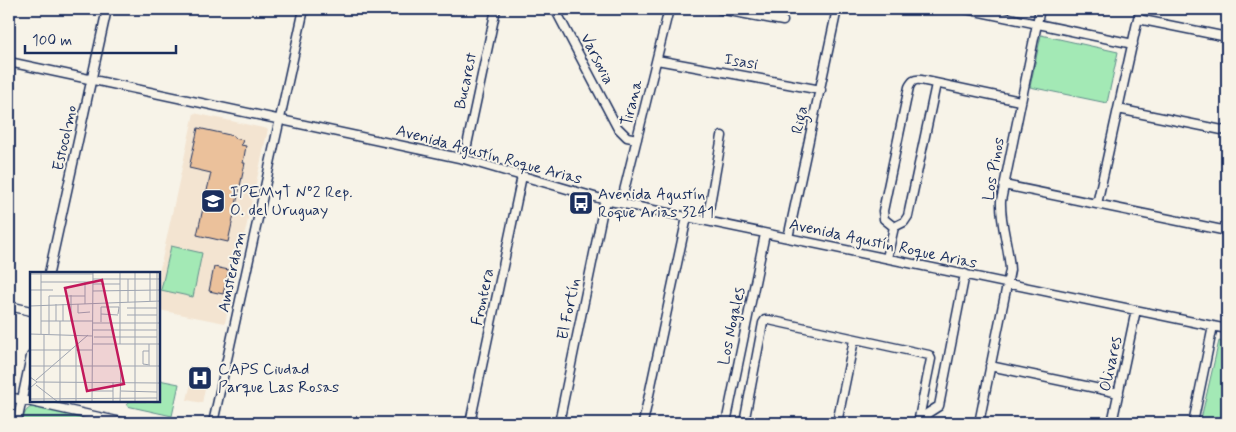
<svg xmlns="http://www.w3.org/2000/svg" width="1236" height="432" viewBox="0 0 1236 432" font-family="Mynerve,sans-serif">
<style>
.built{fill:#f3e4d1}
.green{fill:#a3e9b5;stroke:#5f8c8a}
.building{fill:#ebc19b;stroke:#1b2f5e}
.lines{fill:none;stroke-linecap:round;stroke-linejoin:round}
.minor-casing{stroke:#1b2f5e;stroke-width:11}
.minor{stroke:#f7f3e8;stroke-width:8}
.labels{text-anchor:middle;dominant-baseline:central;stroke-width:4;stroke-linejoin:round;paint-order:stroke}
.street-label{font-size:16px;fill:#1b2f5e;stroke:#f7f3e8}
.poi-label{font-size:16px;fill:#1b2f5e;stroke:#f7f3e8;text-anchor:start}
.inset-road{fill:none;stroke:#9fa5b1;stroke-width:1}
.view{fill:#c2185b;fill-opacity:0.15;stroke:#c2185b;stroke-width:2.5}
.inset-edge{fill:none;stroke:#1b2f5e;stroke-width:2.5}
</style>
<rect width="100%" height="100%" fill="#f7f3e8"/>
<filter id="ink" filterUnits="userSpaceOnUse"><feTurbulence type="fractalNoise" baseFrequency=".02" numOctaves="2"/><feDisplacementMap in="SourceGraphic" scale="10" xChannelSelector="R" yChannelSelector="G"/><feConvolveMatrix kernelMatrix="1 2 1 2 8 2 1 2 1" color-interpolation-filters="sRGB"/></filter>
<g filter="url(#ink)">
<!-- built -->
<path class="built" d="M194 113 268 129 225 323 159 310V273Z
M195 366 209 369 202 403 187 400Z"/>
<!-- green -->
<path class="green" d="M1041 35 1118 52 1107 103 1030 87Z
M171 246 202 253 193 297 161 290Z
M1219 341 1227 343V423H1200Z
M159 380 179 384 172 416 127 406 129 401H159Z
M34 406 111 423H22C24 414 25 409 34 406Z"/>
<!-- building -->
<path class="building" d="M198 128 234 136V138L243 140 241 145 246 146 243 163H245L228 242 197 235 211 173 189 168Z
M214 267 229 270 223 294 209 291Z"/>
<g class="lines">
<defs>
<path id="minor" d="M555 9 617 127 627 137 637 139
M719 9 783 21
M966 9 1133 44
M1138 19 1227 37
M657 60 821 90
M9 62 464 159 605 200 1227 329
M1118 109 1227 131
M464 159 496 9
M1004 185 1227 231
M621 203 669 9
M1097 204 1140 9
M707 221 722 136
M894 227 884 219 883 211 909 87C912 81 914 79 921 80L1020 101
M894 227 904 222 908 216 936 84
M788 238 837 9
M887 258 894 227
M49 273 107 9
M9 306 31 311
M990 366 1119 393
M9 397 126 423
M17 423 31 356
M213 423 304 9
M470 423 522 176
M559 423 605 200
M643 423 687 217
M726 423 765 234
M744 423 763 323 765 320H769L929 355 931 359 918 423
M837 423 854 340
M926 423 928 413 939 406 965 274
M979 423 1010 270C1009 247 1000 224 1001 201L1040 9
M1112 423 1136 310
M1193 423 1213 326"/>
</defs>
<!-- minor casing -->
<use href="#minor" class="minor-casing"/>
<!-- minor -->
<use href="#minor" class="minor"/>
</g>
</g>
<!-- icons -->
<defs>
<symbol id="school-square" viewBox="-11 -11 22 22"><rect x="-9" y="-9" width="18" height="18" rx="4" fill="#1b2f5e" stroke="#f7f3e8"/><path d="M0-5L7-2L0 1L-7-2ZM-4 1L0 2.5L4 1V4Q0 6-4 4Z" fill="#fff"/></symbol>
<symbol id="bus-square" viewBox="-11 -11 22 22"><rect x="-9" y="-9" width="18" height="18" rx="4" fill="#1b2f5e" stroke="#f7f3e8"/><path d="M-5-6H5V4H4V6H2V4H-2V6H-4V4H-5ZM-3.5-4V0h7V-4ZM-3.5 1.2v1.5H-2V1.2ZM2 1.2v1.5H3.5V1.2Z" fill="#fff"/></symbol>
<symbol id="hospital-square" viewBox="-11 -11 22 22"><rect x="-9" y="-9" width="18" height="18" rx="4" fill="#1b2f5e" stroke="#f7f3e8"/><path d="M-5-5h3v3.5h4V-5h3V5h-3V1.5h-4V5h-3Z" fill="#fff"/></symbol>
</defs>
<g fill-rule="evenodd">
<use href="#school-square" x="199" y="187" width="28" height="28"/>
<use href="#bus-square" x="567" y="189" width="28" height="28"/>
<use href="#hospital-square" x="186" y="364" width="28" height="28"/>
</g>
<g class="labels">
<!-- street labels -->
<g class="street-label">
<text transform="translate(597 59) rotate(63)">Varsovia</text>
<text transform="translate(741 62) rotate(10)">Isasi</text>
<text transform="translate(466 81) rotate(-78)">Bucarest</text>
<text transform="translate(632 103) rotate(-76)">Tirana</text>
<text transform="translate(800 120) rotate(-78)">Riga</text>
<text transform="translate(65 138) rotate(-78)">Estocolmo</text>
<text transform="translate(489 155) rotate(15)">Avenida Agustín Roque Arias</text>
<text transform="translate(994 169) rotate(-80)">Los Pinos</text>
<text transform="translate(883 244) rotate(12)">Avenida Agustín Roque Arias</text>
<text transform="translate(232 272) rotate(-78)">Amsterdam</text>
<text transform="translate(483 297) rotate(-78)">Frontera</text>
<text transform="translate(569 309) rotate(-78)">El Fortín</text>
<text transform="translate(732 326) rotate(-78)">Los Nogales</text>
<text transform="translate(1111 364) rotate(-78)">Olivares</text>
</g>
<!-- poi labels -->
<g class="poi-label">
<text x="230" y="192">IPEMyT Nº2 Rep.<tspan x="230" dy="18">O. del Uruguay</tspan></text>
<text x="598" y="194">Avenida Agustín<tspan x="598" dy="18">Roque Arias 3241</tspan></text>
<text x="218" y="369">CAPS Ciudad<tspan x="218" dy="18">Parque Las Rosas</tspan></text>
</g>
</g>
<!-- overview -->
<g transform="translate(30 272)">
<rect width="130" height="130" fill="#f7f3e8"/>
<path class="inset-road" d="M90 0V72M105 0V130M120 0V29M127 0V130M0 2H63M63 7H130M98 7V30M11 10H62M55 10V32M63 12H90M0 18H23M63 19 130 18M41 23V49M26 32V49M33 32V49M48 32V41L60 40M0 34 130 29M97 36H127M71 42 88 43M97 43H127M11 49H63M30 49V130M71 50V35H89L88 42M63 51H130M63 58H127M0 62 63 64M11 62V0M14 62V130M19 62V24H55M46 63V130M64 65H127M63 72H130M0 78H41M46 78H62M119 79H113V92L120 93M119 92V72M0 94H130M0 105 7 110 0 116M6 108 58 63M7 110 130 111M6 113 28 130M62 119H83M91 119 127 120M0 127 127 126M62 130 63 0M83 130V110M90 130 91 94"/>
<path class="view" d="M72 8 94 112 57 119 35 16Z"/>
<rect width="130" height="130" class="inset-edge"/>
</g>
<!-- margin -->
<rect width="1236" height="432" fill="none" stroke="#f7f3e8" stroke-width="30"/>
<rect x="15" y="15" width="1206" height="402" fill="none" stroke="#1b2f5e" stroke-width="2" filter="url(#ink)"/>
<!-- scale -->
<path d="M25 45v8h151v-8" fill="none" stroke="#1b2f5e" stroke-width="2.5"/>
<text x="32" y="45" font-size="15" fill="#1b2f5e" stroke="#f7f3e8" stroke-width="4" paint-order="stroke">100 m</text>
</svg>
